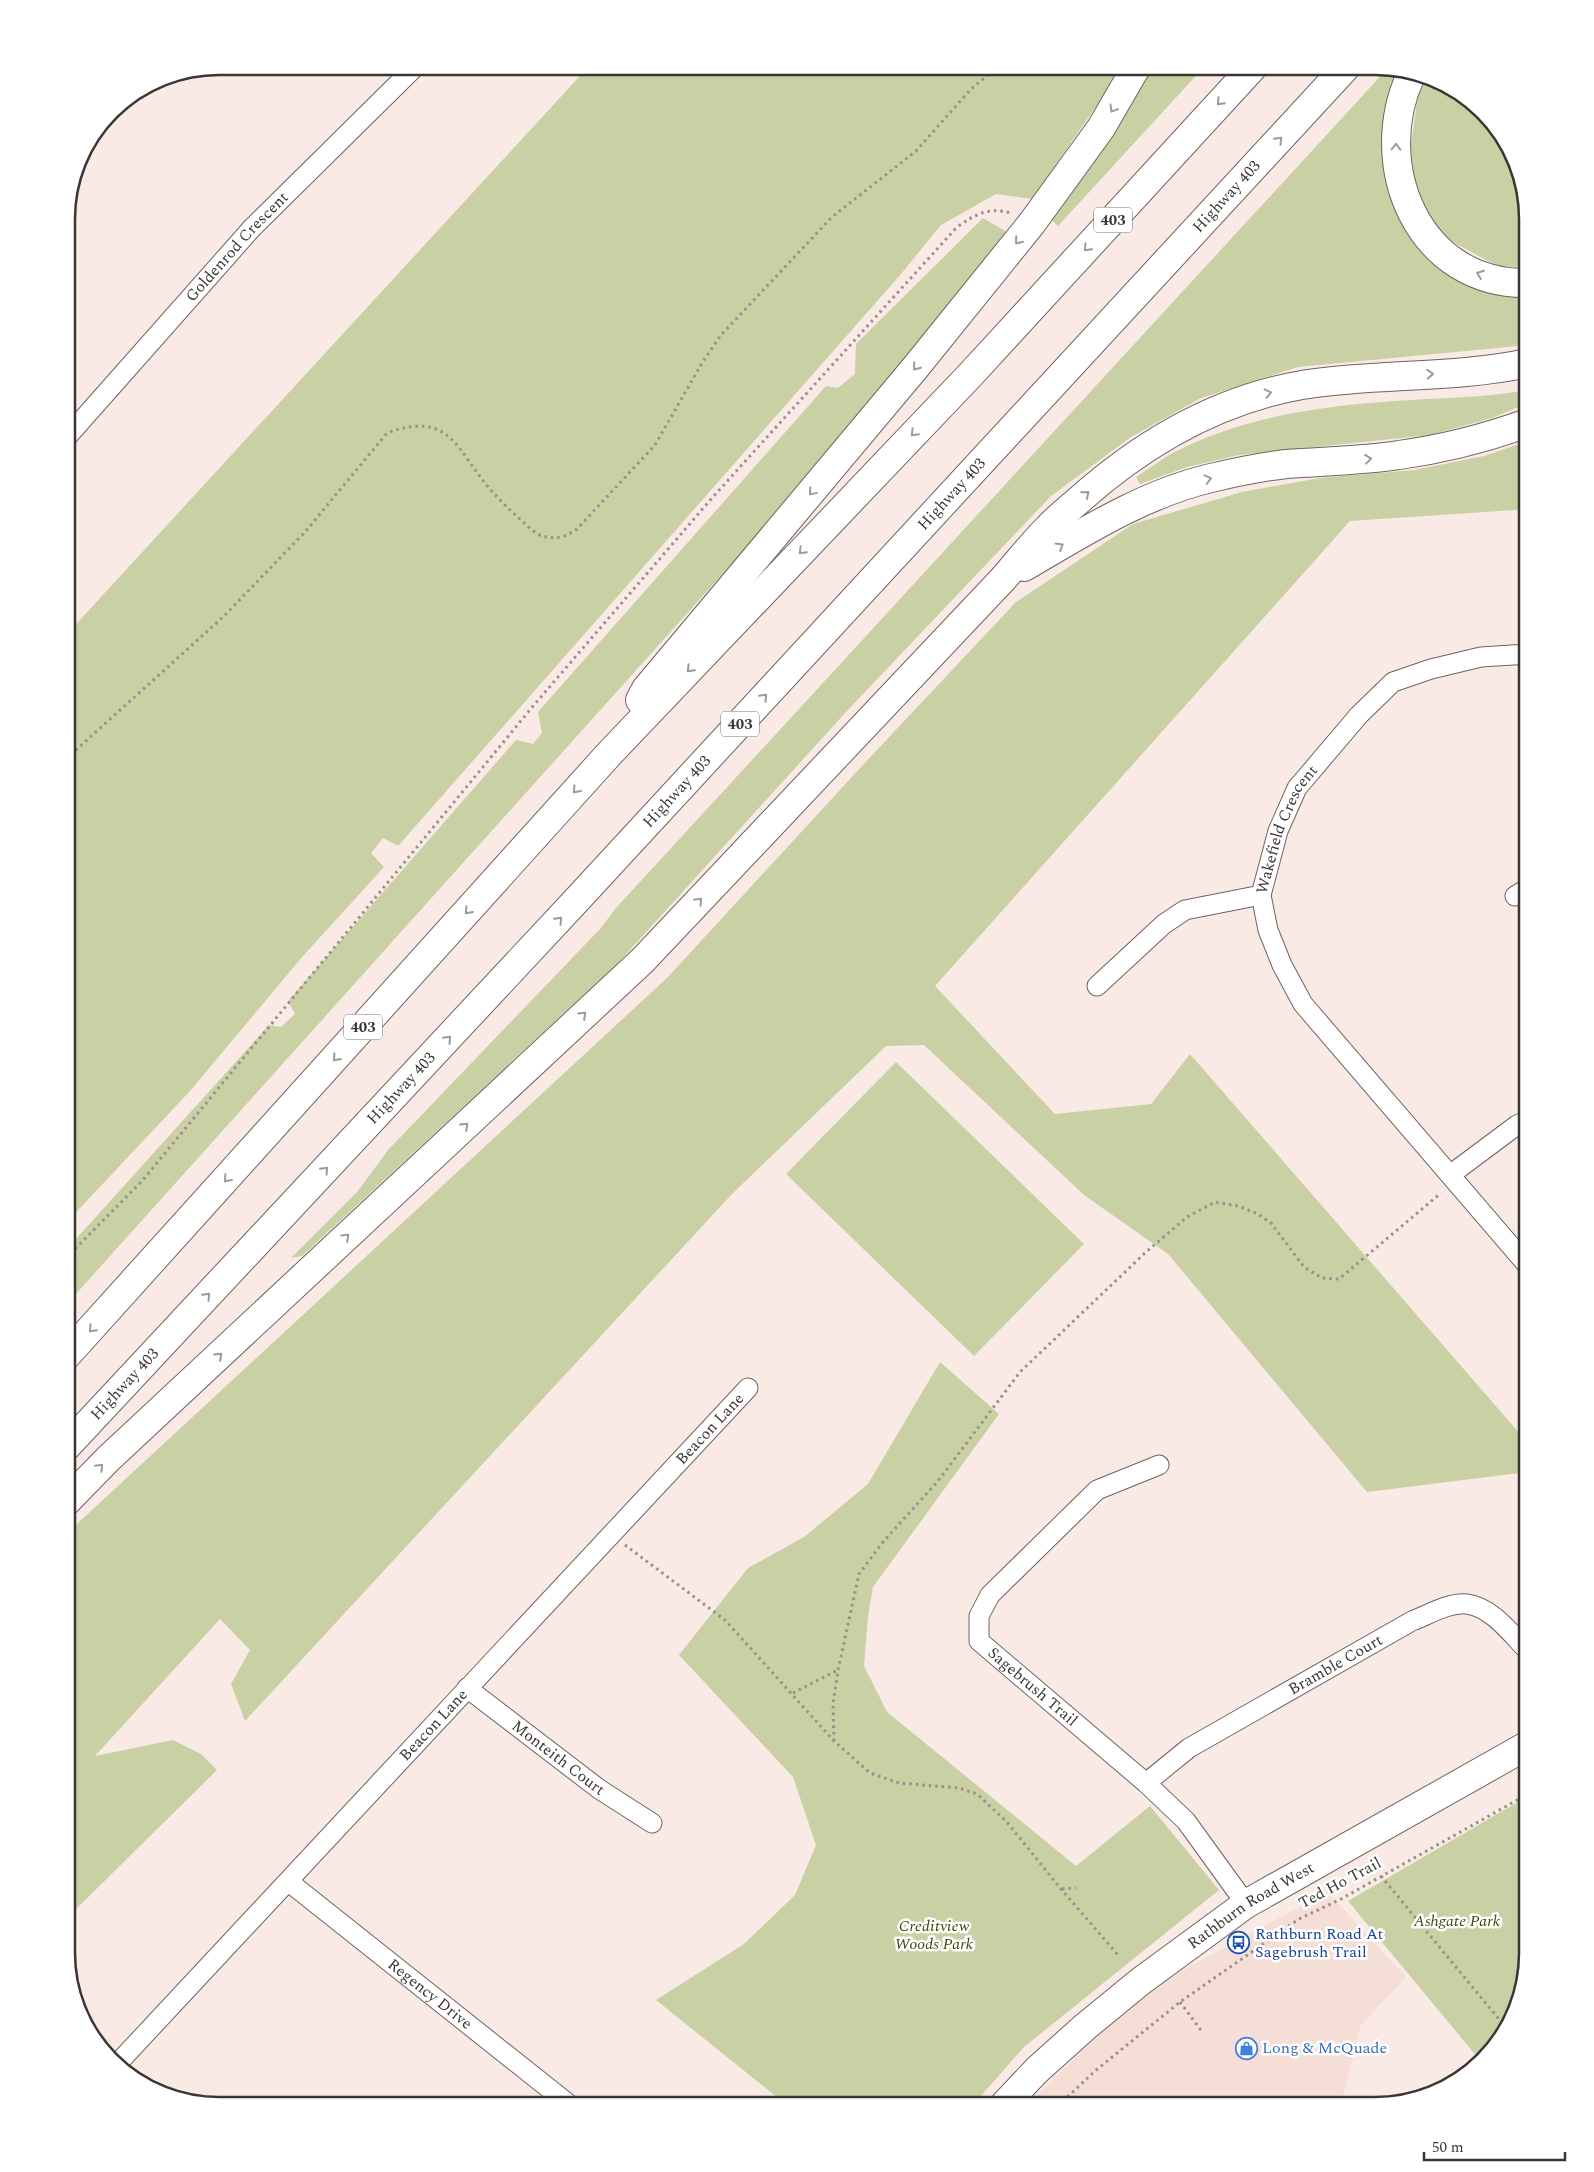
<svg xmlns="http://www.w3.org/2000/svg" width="1594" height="2172" viewBox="0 0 1594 2172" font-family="Spectral,serif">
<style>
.built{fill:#f5ded6}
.green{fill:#c9d0a4}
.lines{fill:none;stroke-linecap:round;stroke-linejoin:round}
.street-casing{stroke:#6f635f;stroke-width:21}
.secondary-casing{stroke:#6f635f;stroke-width:30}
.highway-casing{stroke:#6f635f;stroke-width:30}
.path{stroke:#998f8c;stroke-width:3;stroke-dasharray:2.5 4;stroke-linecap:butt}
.street{stroke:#fff;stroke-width:19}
.secondary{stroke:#fff;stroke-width:28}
.highway{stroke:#fff;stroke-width:28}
.oneway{stroke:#9d9a9a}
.labels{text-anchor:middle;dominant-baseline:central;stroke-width:5;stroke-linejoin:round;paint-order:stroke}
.shield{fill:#fff;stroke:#767271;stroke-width:1}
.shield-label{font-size:15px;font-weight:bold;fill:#3b3634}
.street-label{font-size:16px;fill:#3b3634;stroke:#fff}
.park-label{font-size:16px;font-style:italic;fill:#42480d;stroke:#fff}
.transit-label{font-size:16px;fill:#164399;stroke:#fff;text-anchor:start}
.shop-label{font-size:16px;fill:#366cbe;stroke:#fff;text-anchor:start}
.rim{fill:none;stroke:#3b3634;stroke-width:2.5}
</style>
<rect width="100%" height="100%" fill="#f9eae5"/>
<!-- built -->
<path class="built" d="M1327 1892 1406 1977 1361 2025 1344 2093 1331 2106H1026L1140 1994Z"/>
<!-- green -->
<path class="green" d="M589 66H1120L1115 79 1032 199 996 194 941 225 901 274 398 846 383 838 371 853 384 867 303 956 190 1091 66 1223 67 634Z
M1146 67H1204L1058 226 1048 216Z
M1388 68 1400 71 1387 175 1405 230 1440 268 1491 290 1528 291V345L1298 367 1201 398 1131 437 1051 496 846 712 618 963 302 1256 291 1258 357 1192 389 1149 600 929 616 908Z
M1426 79 1451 87 1507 143 1528 219V268L1497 266 1444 237 1420 201 1409 159 1418 95Z
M983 218 1007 232 926 333 762 530 66 1305V1250L269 1025 281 1027 295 1014 288 1001 516 740 533 744 542 733 538 712 826 386 838 388 855 374 856 344Z
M1528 390V403L1492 418 1430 435 1239 455 1187 467 1140 484 1136 477C1149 469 1161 459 1175 452 1243 417 1320 406 1395 401 1440 398 1484 398 1528 390Z
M1528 441V509L1350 521 935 986 1055 1114 1151 1104 1190 1054 1528 1443V1472L1367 1492 1168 1254 1084 1195 924 1045 886 1046 732 1194 245 1721 231 1684 250 1650 220 1619 95 1756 173 1740 201 1754 217 1770 66 1919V1535L78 1523 667 978 861 767 1016 602 1133 524 1242 492 1320 478 1414 470 1484 456Z
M896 1062 1084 1244 974 1356 786 1174Z
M940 1362 999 1414 873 1587 868 1616 864 1666 887 1712 1076 1866 1150 1806 1219 1890 1024 2047 972 2106H788L656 2000 744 1944 795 1895 816 1845 793 1777 679 1655 748 1568 804 1537 868 1484Z
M1528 1796V1953L1507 2029 1478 2058 1348 1901Z"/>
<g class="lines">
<defs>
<g id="street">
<path id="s1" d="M67 437 252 228 416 66"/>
<path d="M1515 896 1528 888"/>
<path d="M1097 986 1164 924 1185 910 1261 895"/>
<path d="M1450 1175 1517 1125 1528 1120"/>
<path id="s2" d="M1528 1266 1303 1004 1282 965 1268 930 1261 895 1278 831 1297 788 1359 715 1393 682 1431 669 1481 657 1528 654"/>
<path id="s3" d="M1159 1465 1097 1490 990 1595 979 1616V1641L1146 1783 1186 1821 1246 1904"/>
<path id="s4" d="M467 1688 599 1789 652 1823"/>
<path id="s5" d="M1146 1783 1189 1748 1412 1621C1428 1615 1449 1602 1467 1604 1492 1607 1512 1635 1528 1651"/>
<path id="s6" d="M289 1882 571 2106"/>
<path id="s7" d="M119 2062 748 1388"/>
</g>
<g id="secondary">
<path id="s8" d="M1003 2106 1037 2070 1086 2026 1141 1981 1246 1904 1528 1745"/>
</g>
<g id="highway">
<path d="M1411 75C1369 165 1418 285 1528 283"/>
<path d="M1024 567C1084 532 1143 494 1211 478 1236 472 1261 467 1286 464 1324 461 1362 461 1399 455 1444 449 1486 438 1528 423"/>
<path d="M640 700 646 689 915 368 1032 223 1101 128 1137 66"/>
<path d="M66 1356 609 754 972 373 1253 67"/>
<path id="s9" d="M66 1447 573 904 1346 67"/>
<path d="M66 1502 108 1459 643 960 1003 579C1018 562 1032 544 1048 528 1057 518 1069 509 1079 500 1143 443 1216 400 1302 385 1376 373 1454 379 1528 363"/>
</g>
</defs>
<!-- street casing -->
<use href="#street" class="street-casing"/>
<!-- secondary casing -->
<use href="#secondary" class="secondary-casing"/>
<!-- highway casing -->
<use href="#highway" class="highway-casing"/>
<!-- path -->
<path class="path" d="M66 759 223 617 305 532 387 433C450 410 456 449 489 488 503 504 520 520 537 534 552 540 563 539 577 529L655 445 702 363 721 335 832 217 916 151 971 89 999 66
M66 1258 142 1181 534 705 712 498 957 227C976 214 988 207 1011 213
M625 1545 725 1620 834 1741 870 1773 899 1783 959 1788 977 1794 1006 1821 1061 1889 1118 1955
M793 1693 838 1670
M834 1741 833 1704 838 1670 859 1574 883 1542 938 1481 1020 1372 1146 1252 1187 1217 1215 1202 1238 1206 1258 1214 1271 1223 1304 1267 1322 1278 1339 1279 1441 1193
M1381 1876 1507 2029
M1062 1889 1076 1888
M1180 2002 1203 2033
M1058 2106 1095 2071 1180 2002 1299 1919 1341 1899 1528 1794"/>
<!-- street -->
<use href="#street" class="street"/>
<!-- secondary -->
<use href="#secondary" class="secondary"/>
<!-- highway -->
<use href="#highway" class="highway"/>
</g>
<!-- one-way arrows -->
<defs><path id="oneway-chevron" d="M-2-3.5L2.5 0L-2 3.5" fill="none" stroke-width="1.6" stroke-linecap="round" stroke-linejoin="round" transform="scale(1.25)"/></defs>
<g class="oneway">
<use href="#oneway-chevron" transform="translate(1220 102) rotate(133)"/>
<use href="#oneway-chevron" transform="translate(1113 109) rotate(121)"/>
<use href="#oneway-chevron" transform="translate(1279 140) rotate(-47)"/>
<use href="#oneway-chevron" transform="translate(1396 147) rotate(-89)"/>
<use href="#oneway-chevron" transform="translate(1018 241) rotate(129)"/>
<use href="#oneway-chevron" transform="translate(1087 248) rotate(133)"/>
<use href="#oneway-chevron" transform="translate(1480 274) rotate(-160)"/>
<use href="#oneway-chevron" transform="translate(916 367) rotate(129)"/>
<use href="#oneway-chevron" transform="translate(1430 374) rotate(-5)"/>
<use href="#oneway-chevron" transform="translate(1268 393) rotate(-13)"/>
<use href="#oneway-chevron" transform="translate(914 433) rotate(134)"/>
<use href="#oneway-chevron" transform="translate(1368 459) rotate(-6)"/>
<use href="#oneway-chevron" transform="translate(1208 479) rotate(-15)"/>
<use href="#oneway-chevron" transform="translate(812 492) rotate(130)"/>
<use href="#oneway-chevron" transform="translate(1086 494) rotate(-41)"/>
<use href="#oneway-chevron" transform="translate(1060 546) rotate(-31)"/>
<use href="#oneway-chevron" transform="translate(802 551) rotate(134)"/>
<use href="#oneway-chevron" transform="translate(690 669) rotate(134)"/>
<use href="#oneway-chevron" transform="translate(764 697) rotate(-47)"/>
<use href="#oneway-chevron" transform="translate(576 790) rotate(132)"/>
<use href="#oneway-chevron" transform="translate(699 901) rotate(-47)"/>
<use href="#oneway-chevron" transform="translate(468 911) rotate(132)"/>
<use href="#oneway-chevron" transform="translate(559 920) rotate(-47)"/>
<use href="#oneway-chevron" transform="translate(583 1015) rotate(-43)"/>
<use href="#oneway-chevron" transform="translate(448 1039) rotate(-47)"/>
<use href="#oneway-chevron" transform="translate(336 1058) rotate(132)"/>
<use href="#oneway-chevron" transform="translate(465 1126) rotate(-43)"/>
<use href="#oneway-chevron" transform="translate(325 1170) rotate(-47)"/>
<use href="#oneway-chevron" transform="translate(227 1179) rotate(132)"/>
<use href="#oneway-chevron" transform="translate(346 1237) rotate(-43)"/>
<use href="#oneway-chevron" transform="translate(207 1296) rotate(-47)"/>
<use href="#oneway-chevron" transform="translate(92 1329) rotate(133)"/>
<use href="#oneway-chevron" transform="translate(219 1356) rotate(-43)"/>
<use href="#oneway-chevron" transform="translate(100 1467) rotate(-46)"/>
</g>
<!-- icons -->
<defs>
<symbol id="bus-ring" viewBox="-11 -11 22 22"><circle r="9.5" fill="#fff" stroke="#1a4fb4" stroke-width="1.5"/><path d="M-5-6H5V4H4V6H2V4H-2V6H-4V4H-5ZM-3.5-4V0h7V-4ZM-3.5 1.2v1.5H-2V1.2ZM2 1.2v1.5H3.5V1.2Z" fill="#1a4fb4"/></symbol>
<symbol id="shop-ring" viewBox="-11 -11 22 22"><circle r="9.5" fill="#fff" stroke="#3f7fe0" stroke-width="1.5"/><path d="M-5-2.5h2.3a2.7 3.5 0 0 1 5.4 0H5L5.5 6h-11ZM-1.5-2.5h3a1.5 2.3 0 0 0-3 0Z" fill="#3f7fe0"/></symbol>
</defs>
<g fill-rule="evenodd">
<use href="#bus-ring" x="1226" y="1930" width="25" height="25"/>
<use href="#shop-ring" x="1234" y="2036" width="25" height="25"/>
</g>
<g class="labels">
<!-- shield labels -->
<g class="shield">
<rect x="1094" y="207.5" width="38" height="25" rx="4"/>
<rect x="721" y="711.5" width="38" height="25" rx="4"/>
<rect x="344" y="1014.5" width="38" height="25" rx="4"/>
</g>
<g class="shield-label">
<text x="1113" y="220">403</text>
<text x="740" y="724">403</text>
<text x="363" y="1027">403</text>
</g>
<!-- street labels -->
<g class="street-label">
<text stroke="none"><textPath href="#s9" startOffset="1706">Highway 403</textPath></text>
<text stroke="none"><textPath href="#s1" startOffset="255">Goldenrod Crescent</textPath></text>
<text stroke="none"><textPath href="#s9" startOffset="1301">Highway 403</textPath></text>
<text stroke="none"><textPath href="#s9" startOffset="896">Highway 403</textPath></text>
<text stroke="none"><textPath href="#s2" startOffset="534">Wakefield Crescent</textPath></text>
<text stroke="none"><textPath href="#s9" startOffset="491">Highway 403</textPath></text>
<text stroke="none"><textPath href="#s9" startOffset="86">Highway 403</textPath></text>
<text stroke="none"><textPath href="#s7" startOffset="866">Beacon Lane</textPath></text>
<text stroke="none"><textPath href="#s5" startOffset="224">Bramble Court</textPath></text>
<text stroke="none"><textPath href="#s3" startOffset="336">Sagebrush Trail</textPath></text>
<text stroke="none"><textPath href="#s7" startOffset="461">Beacon Lane</textPath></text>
<text stroke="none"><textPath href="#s4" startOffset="115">Monteith Court</textPath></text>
<text transform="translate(1340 1883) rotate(-28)">Ted Ho Trail</text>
<text stroke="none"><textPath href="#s8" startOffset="320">Rathburn Road West</textPath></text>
<text stroke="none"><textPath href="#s6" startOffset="180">Regency Drive</textPath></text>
</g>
<!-- park labels -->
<g class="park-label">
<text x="1457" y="1921">Ashgate Park</text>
<text x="934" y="1926">Creditview<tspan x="934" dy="18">Woods Park</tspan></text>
</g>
<!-- transit labels -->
<g class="transit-label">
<text x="1255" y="1934">Rathburn Road At<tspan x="1255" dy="18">Sagebrush Trail</tspan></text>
</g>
<!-- shop labels -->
<g class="shop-label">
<text x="1262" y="2048">Long &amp; McQuade</text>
</g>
</g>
<!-- crop -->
<path d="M0 0H1594V2172H0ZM219 75H1375A144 144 0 0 1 1519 219V1953A144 144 0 0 1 1375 2097H219A144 144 0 0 1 75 1953V219A144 144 0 0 1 219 75Z" fill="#fff" fill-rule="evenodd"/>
<path class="rim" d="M219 75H1375A144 144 0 0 1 1519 219V1953A144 144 0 0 1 1375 2097H219A144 144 0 0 1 75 1953V219A144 144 0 0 1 219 75Z"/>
<!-- scale -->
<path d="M1424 2152v8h141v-8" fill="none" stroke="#3b3634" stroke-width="2.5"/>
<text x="1432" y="2152" font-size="15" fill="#3b3634" stroke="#ffffff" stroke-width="4" paint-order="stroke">50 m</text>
</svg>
